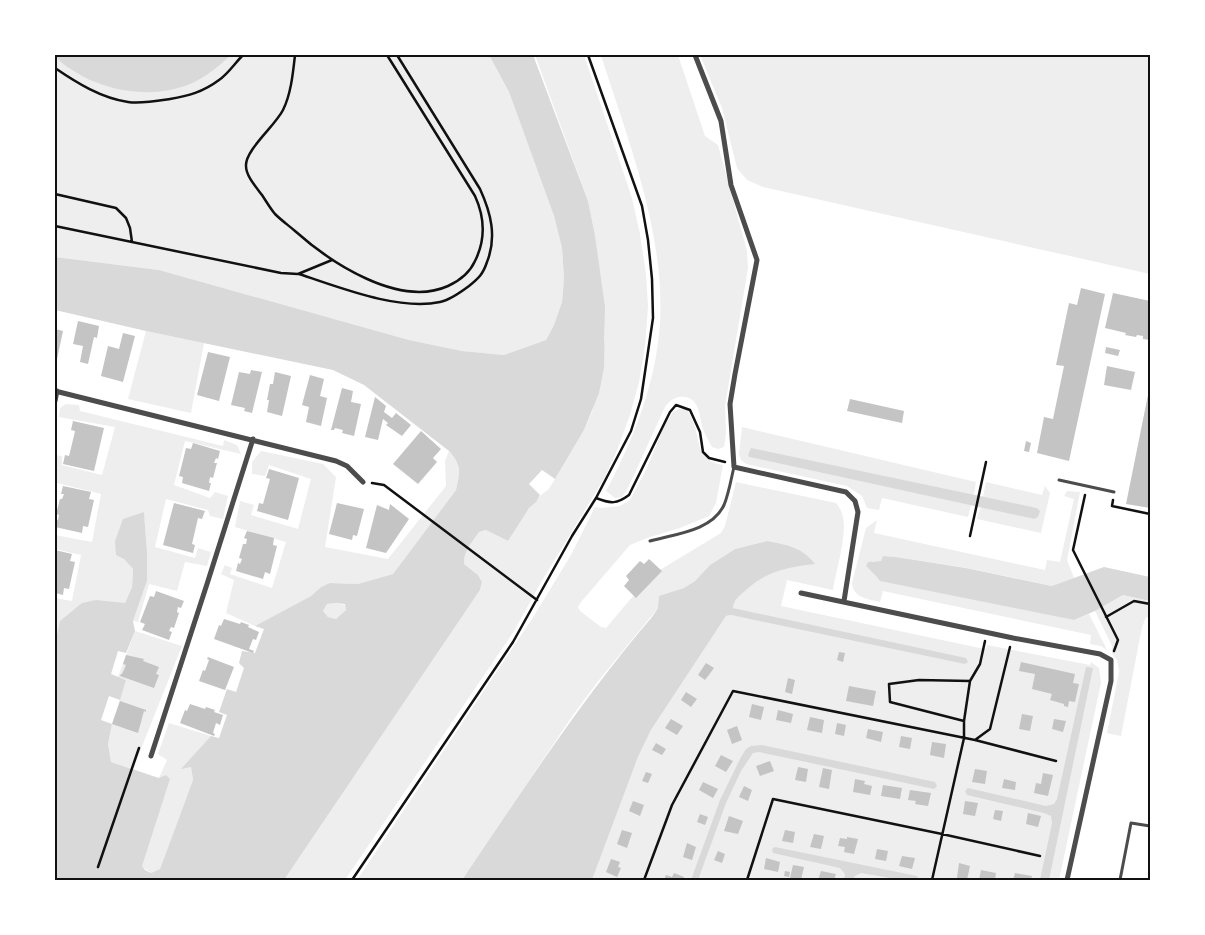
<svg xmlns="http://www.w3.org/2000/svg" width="1205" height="935" viewBox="0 0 1205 935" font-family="Raleway,sans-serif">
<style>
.green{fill:#eee}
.water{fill:#d9d9d9;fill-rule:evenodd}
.building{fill:#c4c4c4}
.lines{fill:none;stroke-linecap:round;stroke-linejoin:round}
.path{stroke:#111;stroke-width:2.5}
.service{stroke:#4c4c4c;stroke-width:3}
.minor{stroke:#4c4c4c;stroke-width:5}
.neatline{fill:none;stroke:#111;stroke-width:2}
</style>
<rect width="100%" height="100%" fill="#fff"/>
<!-- green -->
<path class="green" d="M55 55H489L509 92 554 216 562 248 564 278 562 302 554 325 546 340 504 355 462 351 409 340 159 270 55 257Z
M535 55H584L632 198 640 234 646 274 648 307 645 346 639 382 630 415 616 453 605 477 540 584 514 631 345 880H284L480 590 482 582 478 575 464 564C463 552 473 541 479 532L486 530 508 541C519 523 530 501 549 489L584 430 592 412 605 339V306L595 235 588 201Z
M601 55H678L705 136 718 145 747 251 748 268 725 406 726 434 724 447 718 449 712 447C709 441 705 435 703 429 699 417 700 399 685 397 675 396 670 401 665 407L628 488 622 497 615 498 606 491C634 439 656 383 660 323 665 232 628 141 601 55Z
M700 55H1150V274L763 187 747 180 737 168 722 108Z
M146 331 204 343 191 413 128 399Z
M66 404 79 405 80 411 223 446 224 440 237 445 241 454 185 441 174 485 210 498 215 492 228 496 223 519 210 516 208 510 166 499 155 547 195 558 198 548 211 552 207 566 185 562 177 591 149 584 138 622 133 621 147 581V552L144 512 124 559 133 569 132 587 125 603H112L61 621 56 637H55V598L72 601 81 555 55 549V535L92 542 101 494 57 483 55 488V455L62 456V465L102 475 115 427 59 417 60 408Z
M679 409H687C690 415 693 421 695 427 700 447 699 461 723 465L716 503 709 516 680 528 647 538 630 545 581 602 578 607 580 611 601 627 606 628 650 576 721 533 725 526 736 482 836 503C840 508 842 512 843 518 847 534 836 572 833 590L787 580 781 606 975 647 986 649 987 645 1090 665 1091 662 1099 668 1101 683 1059 880H592L638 757 651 730 726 616 731 615 776 624 777 618 732 608C743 580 776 569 802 565L767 541 735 549 710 565 695 581 684 588 673 592 658 608 599 680 573 715 462 880H357L532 619 571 555 595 507 601 508 620 506 630 500 646 470 665 425 673 412Z
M742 427 976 482 974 495 755 449 749 457 971 505 968 517 882 498 879 510 867 508 862 496 847 486 746 464 741 460 739 454Z
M261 451 323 464 336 477 325 547 388 559 446 486 445 461 449 451C462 466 460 471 456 490L393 574 358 584 330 583 321 587 311 596 255 626 226 613 234 580 221 574 225 565 232 568 230 574 272 588 286 542 235 527 240 501 254 505 251 515 298 529 311 479 269 465 265 476 252 474V462Z
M986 482 1042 495 1045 486 1050 493 1041 533 977 519 981 507 1034 519 1037 508 983 497Z
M1067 491 1080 492 1067 560 1074 578 1053 586 962 567 896 557 883 556 881 561H873L866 566 877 577 1074 620 1089 614 1107 650 1101 646 1090 644 1091 635 883 591 880 602C868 599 853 598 852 583L866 528 877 520 874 533 1045 570 1047 560 1060 562 1074 499 1064 496Z
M1123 595 1150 601V618L1146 617 1142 627 1121 736 1107 733 1119 672 1117 660 1112 654V646L1095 611Z
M335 603 345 605 346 610 336 619 328 617 323 611 327 604Z
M135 631 182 646 133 769 111 762 108 744 112 724 126 680 118 677Z
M169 723 211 736 183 768 191 767 193 780 160 869 151 873 141 866 170 779 159 778 167 760 158 754Z"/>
<!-- water -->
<path class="water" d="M55 55H231C219 66 206 77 190 84 156 98 114 93 82 76 73 70 60 64 55 55Z
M489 55H533L588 201 595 235 605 306 604 368 599 393 584 430 555 479 542 470 529 484 540 495 536 502 529 508 508 541 486 530 479 532C473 541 463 552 464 564L478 575 482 582 480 590 284 880H55V643L60 621 82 603 96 600 125 603 132 587 133 569 124 559 116 555 115 541 123 519 144 512 147 552V581L133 621 135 631 126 653 118 651 111 674 126 680 120 700 109 696 101 720 112 724 108 744 111 762 159 778 166 775 170 779 142 866 145 870 151 873 160 869 193 780 191 767 181 769 211 736 219 738 227 715 219 712 227 689 236 692 244 668 239 663 242 651 255 653 264 629 255 626 311 596 321 587 330 583 358 584 393 574 456 490C460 471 462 466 449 451L364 385 333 370 146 331 55 310V257L159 270 409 340 462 351 504 355 546 340 554 325 562 302 564 278 562 248 554 216 509 92ZM335 603 345 604 346 610 336 619 328 617 323 611 327 604Z
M751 448 1037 508 1040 511 1038 517 1034 519 749 457 748 455Z
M767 541C787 545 802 547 815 564 789 567 766 571 746 590 740 595 733 601 733 608L966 658 968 662 965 664 731 615 726 616 651 730 638 757 592 880H462C523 790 581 700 652 617L658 608 659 596 684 588 695 581 710 565 735 549Z
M883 556 896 557 966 568 1052 586 1104 567 1150 577V601L1123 595 1095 611 1074 620 880 581 877 577 866 566 868 562 881 561Z
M1086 667 1093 668 1049 880H1040L1052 823 1051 816 1044 813 967 795 965 791 968 788 1046 806 1054 804 1057 799Z
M762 745 935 782 937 786 934 789 759 752 753 753 741 771 726 803 698 880H691L720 800 741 757 746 749 751 746Z
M775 847 917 876 919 880H902L861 873 855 876 853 880H844L845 874 840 868 773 853 772 849Z"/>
<!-- building -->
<path class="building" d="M1081 288 1105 294 1069 461 1037 453 1044 417 1053 419 1064 366 1056 365 1069 303 1077 305Z
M1113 293 1150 301V340L1143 339V336L1137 335 1136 337 1125 335 1126 333 1105 328Z
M78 321 99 326 97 338 94 337 88 364 80 362 83 346 73 344Z
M55 329 63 331 56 364H55Z
M123 333 135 336 123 382 101 376 108 346 119 349Z
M1106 347 1120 350 1118 356 1105 353Z
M208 352 230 357 219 401 197 395Z
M1107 366 1135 372 1131 390 1104 385Z
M251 370 262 372 252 413 244 411 245 408 231 405 239 372 250 374Z
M275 372 291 376 282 416 267 412 269 400H267L270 384H273Z
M310 375 324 379 320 396 327 398 321 426 306 422 309 407 302 405Z
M342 388 353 391 351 402 361 404 354 436 342 433 343 430 335 428 334 430H331Z
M1149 390H1150V508L1126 504Z
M375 397 386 406 384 412 392 418 396 413 411 425 402 436 386 425 388 423 383 419 378 440 365 437Z
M850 399 904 411 902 423 847 411Z
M73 421 104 428 94 471 63 464 65 455 69 456 72 444 75 431 71 430Z
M421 431 441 449 433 458 437 462 418 484 393 464Z
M1026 441 1031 443 1029 452 1024 451Z
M193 443 220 451 218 459 216 458 214 463H217L213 478 210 477 209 483H211L209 491 182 483 183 477 179 476 186 448 191 449Z
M269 469 299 478 288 520 257 511 259 503 263 504 270 479 266 478Z
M63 486 91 492 89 499 94 500 88 527 83 526 82 533 55 527V519L58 520 59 515 56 514 60 499H62L64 494H61Z
M174 503 205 511 202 519 198 518 192 544 195 545 193 553 163 545Z
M337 503 364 509 357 536 353 535 352 540 329 534Z
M390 504 409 519 386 553 366 548 377 505 389 510Z
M247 531 274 538 273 545 277 546 270 574 265 572 263 579 236 571 238 563 240 564 242 559 239 558 243 544H246L247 539 244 538Z
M55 550 72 554 70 561 75 562 69 589 64 588 63 595 55 593Z
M649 559 662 571 636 598 624 586 629 580 626 576 640 561 644 564Z
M156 591 184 601 181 608 178 607 177 612 179 613 174 628 171 627 169 631 172 632 169 640 142 630 145 624 140 622 150 596 154 597Z
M224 619 240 624 241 622 249 625 248 627 259 632 256 640 253 639 249 649 254 651 253 653 214 639 219 625 221 626Z
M839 652 845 653 843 662 837 660Z
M126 655 144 659 143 661 159 667 156 674 159 675 154 688 120 676 121 674H122L126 665 123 664Z
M208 657 234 667 225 690 199 681 203 670 205 671 209 660 207 659Z
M1021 662 1075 674 1073 683 1079 684 1075 702 1069 701 1068 707 1064 706V704L1050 700 1052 694 1032 689 1035 674 1019 671Z
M706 663 714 668 705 680 698 675Z
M788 678 795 680 792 694 785 692Z
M849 686 876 691 873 706 846 701Z
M686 692 697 699 691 707 681 700Z
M120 701 146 710V712L144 711 138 733 112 724Z
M190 704 205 709 206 707 215 710 214 712 223 715 220 725 216 723 213 733 215 734 214 736 180 723 185 710 187 711Z
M752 704 764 707 761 720 749 717Z
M778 710 793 714 791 723 776 720Z
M1022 714 1033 716 1030 731 1019 729Z
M810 717 824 720 822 733 807 730Z
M671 719 683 726 677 735 665 728Z
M1054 719 1066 721 1063 732 1052 729Z
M837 723 846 725 844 736 835 734Z
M737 726 742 740 732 744 727 730Z
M868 729 883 732 881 742 866 738Z
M901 736 912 738 910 749 899 747Z
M932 742 946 744 944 758 930 755Z
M656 743 666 749 662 755 652 750Z
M721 755 733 761 726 772 715 766Z
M770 761 774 771 760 776 756 766Z
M798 767 808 769 806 782 795 780Z
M823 768 832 770 829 789 819 787Z
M975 769 987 771 985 784 972 782Z
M646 772 652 774 648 783 642 781Z
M1043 773 1053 775 1048 796 1034 793 1036 783 1041 784Z
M855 779 865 781 864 784 872 786 870 795 853 792Z
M1004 779 1016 782 1015 790 1002 788Z
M703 782 718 789 713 798 699 790Z
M883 785 902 788 900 799 881 796Z
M744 786 752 790 748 801 739 797Z
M910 790 931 793 928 806 915 804 916 801 908 800Z
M633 801 644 805 640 816 629 811Z
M965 801 978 803 975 816 963 814Z
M995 810 1003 811 1001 821 993 819Z
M1028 813 1041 816 1038 827 1026 824Z
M700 814 708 817 705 825 697 822Z
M729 816 743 821 738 834 724 831Z
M622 830 632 833 627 848 617 844Z
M785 830 795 832 793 843 782 841Z
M814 834 824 836 821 849 810 847Z
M847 837 858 839 854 854 844 852 845 847 838 846 840 838 847 839Z
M687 843 696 847 692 860 683 857Z
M877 849 888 851 886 861 875 859Z
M718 851 725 854 722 863 714 860Z
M902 856 915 858 912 869 899 866Z
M766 858 780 862 778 872 764 869Z
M611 859 620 862 618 867 621 868 617 877 606 872Z
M959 863 970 866 967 880 957 878Z
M793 865 804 867 801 880 790 878Z
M981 870 996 873 995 880H979Z
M785 871 790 872 789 877 784 876Z
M821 871 836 874 834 880H818Z
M674 873 684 877 683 880H664L666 875 672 877Z
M1015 873 1032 876 1031 880H1013Z"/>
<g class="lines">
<!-- path -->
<path class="path" d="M295 55C293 73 291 94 283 110 275 126 245 150 246 166 246 176 256 187 262 195 266 201 270 208 275 214 281 220 288 225 295 231 331 263 399 308 448 286 459 281 470 272 475 261 486 239 485 218 475 196L387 55
M55 68C77 83 101 98 128 102 140 104 157 101 170 99 188 96 203 92 219 80 228 74 235 63 243 55
M55 194 116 208 126 218 130 228 132 242
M55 226 281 273 298 274 332 260
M299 274C339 287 398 311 440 302 450 300 461 292 469 286 479 278 483 274 487 262 497 237 491 213 480 189L397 55
M372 483 384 485 537 600
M1085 495 1073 550 1118 640 1114 651
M596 498C611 504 617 504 629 495L670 412 676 405 690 410 700 432 703 452 709 458 725 462
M1113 500 1112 506 1150 514
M970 536 986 462
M1106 617 1134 601 1150 604
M970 681 980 664 985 641
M975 740 990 729 1010 647
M98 867 139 748
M352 880 513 642 572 536 596 498 631 431 641 399 653 318 652 279 648 240 642 206 588 55
M644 880 672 805 733 691 975 740 1056 761
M747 880 773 799 942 834 1040 856
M932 880 964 738V721L970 681 919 680 889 684 890 702 964 721"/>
<!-- service -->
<path class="service" d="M1059 480 1114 492
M650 541C675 534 712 531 724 505 729 493 731 479 734 467
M1120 880 1131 823 1150 826"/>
<!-- minor -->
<path class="minor" d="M695 55 721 121 731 185 757 260 735 374 730 404 734 467 846 492 855 501 858 512 844 601
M55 391 336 461 347 466 363 482
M55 401 57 391
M801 593 1013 638 1100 654 1111 660V681L1067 880
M151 756 207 584 253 439"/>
</g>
<!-- border -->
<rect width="1205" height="935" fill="none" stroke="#ffffff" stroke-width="112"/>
<rect x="56" y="56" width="1093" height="823" class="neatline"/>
</svg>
